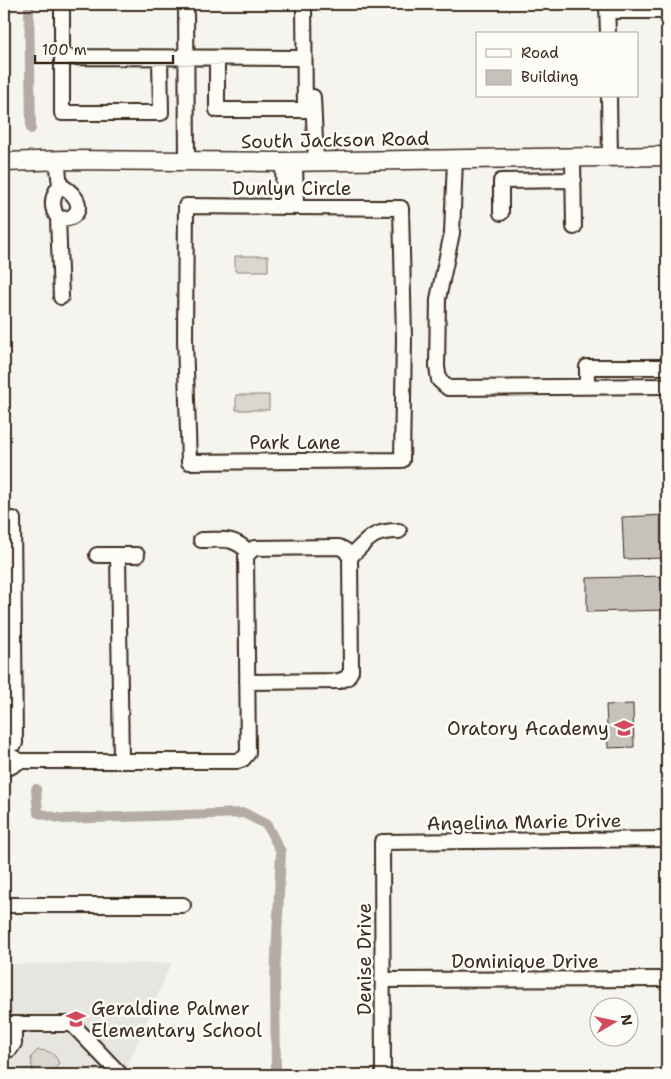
<svg xmlns="http://www.w3.org/2000/svg" width="671" height="1079" viewBox="0 0 671 1079" font-family="'Shantell Sans',sans-serif">
<style>
.built{fill:#e7e5df}
.green{fill:#dad6d0;stroke:#8a8077}
.lines{fill:none;stroke-linecap:round;stroke-linejoin:round}
.canal{stroke:#b4aca4;stroke-width:10}
.building{fill:#c7c1bb;stroke:#3b2a1e}
.minor-casing{stroke:#3b2a1e;stroke-width:18}
.major-casing{stroke:#3b2a1e;stroke-width:21}
.minor{stroke:#fdfcf7;stroke-width:14}
.major{stroke:#fdfcf7;stroke-width:18}
.labels{text-anchor:middle;dominant-baseline:central;stroke-width:5;stroke-linejoin:round;paint-order:stroke}
.street-label{font-size:19px;fill:#3b2a1e;stroke:#fdfcf7}
.poi-label{font-size:19px;fill:#3b2a1e;stroke:#fdfcf7;text-anchor:end}
</style>
<rect width="100%" height="100%" fill="#f5f4ee"/>
<filter id="ink" filterUnits="userSpaceOnUse"><feTurbulence type="fractalNoise" baseFrequency=".02" numOctaves="2"/><feDisplacementMap in="SourceGraphic" scale="10" xChannelSelector="R" yChannelSelector="G"/><feConvolveMatrix kernelMatrix="1 2 1 2 8 2 1 2 1" color-interpolation-filters="sRGB"/></filter>
<g filter="url(#ink)">
<!-- built -->
<path class="built" d="M171 963 124 1075H4V964Z"/>
<!-- green -->
<path class="green" d="M235 256H268V271H235Z
M236 395H269V410H236Z
M38 1050C50 1051 55 1053 59 1064L49 1075H34L33 1074 31 1057Z"/>
<g class="lines">
<!-- canal -->
<path class="canal" d="M29 4 31 129
M36 789 38 813 63 819 244 813 267 825 281 852 275 978 276 1075"/>
</g>
<!-- building -->
<path class="building" d="M667 515V558L624 559 622 517Z
M667 576V610L587 612V578Z
M633 704 634 747 608 748 606 705Z"/>
<g class="lines">
<defs>
<path id="minor" d="M62 4V113H161L160 58
M186 4 187 161
M607 4 608 34
M607 11H667
M62 57 304 58
M217 58V110H305L304 4
M609 96 610 157
M313 97 316 162
M573 158 574 227
M57 160 60 185C65 188 70 191 73 195 85 208 74 222 58 218L61 297
M455 160 452 233 438 299 437 367 439 380 448 388 667 386
M283 162 284 206
M295 162 296 206
M186 206 401 208 404 338 402 460 189 462 185 339Z
M501 213V181L574 180
M58 218C50 207 52 196 60 185
M587 386V367H667
M4 520 13 519 15 743 4 744
M201 540C223 540 232 536 249 552
M97 555H118L121 761
M118 555H137
M350 557C369 539 371 531 399 531
M4 756H11L20 761 10 767H4
M20 761H237L243 759 248 753 246 556 254 548 339 547 345 550 350 557 351 671 347 678 339 681 247 682
M4 905H183
M382 980 667 979
M4 1024H72L119 1073V1075
M4 1051 10 1049 14 1043V1024
M383 1075 382 842 667 839"/>
<path id="major" d="M4 162 67 160 283 162 667 156"/>
</defs>
<!-- minor casing -->
<use href="#minor" class="minor-casing"/>
<!-- major casing -->
<use href="#major" class="major-casing"/>
<!-- minor -->
<use href="#minor" class="minor"/>
<!-- major -->
<use href="#major" class="major"/>
</g>
</g>
<!-- icons -->
<defs>
<symbol id="school-bare" viewBox="-9 -9 18 18"><path d="M0-5L7-2L0 1L-7-2ZM-4 1L0 2.5L4 1V4Q0 6-4 4Z" fill="#d1495b" stroke="#fdfcf7" stroke-width="2.5" paint-order="stroke"/></symbol>
</defs>
<g fill-rule="evenodd">
<use href="#school-bare" x="610" y="714" width="28" height="28"/>
<use href="#school-bare" x="62" y="1005" width="28" height="28"/>
</g>
<g class="labels">
<!-- street labels -->
<g class="street-label">
<text transform="translate(335 140) rotate(-1)">South Jackson Road</text>
<text x="292" y="188">Dunlyn Circle</text>
<text x="295" y="442">Park Lane</text>
<text transform="translate(524 822) rotate(-1)">Angelina Marie Drive</text>
<text transform="translate(364 959) rotate(-90)">Denise Drive</text>
<text x="525" y="961">Dominique Drive</text>
</g>
<!-- poi labels -->
<g class="poi-label">
<text x="609" y="728">Oratory Academy</text>
<text x="91" y="1008" text-anchor="start">Geraldine Palmer<tspan x="91" dy="22">Elementary School</tspan></text>
</g>
</g>
<!-- margin -->
<rect width="671" height="1079" fill="none" stroke="#fdfcf7" stroke-width="20"/>
<rect x="10" y="10" width="651" height="1059" fill="none" stroke="#3b2a1e" stroke-width="2" filter="url(#ink)"/>
<!-- legend -->
<rect x="476" y="32" width="162" height="65" fill="#fdfcf7" stroke="#afa8a0"/>
<rect x="486" y="49" width="25" height="8" fill="#fdfcf7" stroke="#afa8a0"/>
<text x="521" y="58" font-size="15" fill="#3b2a1e">Road</text>
<rect x="486" y="70" width="25" height="15" fill="#c7c1bb" stroke="#afa8a0"/>
<text x="521" y="82" font-size="15" fill="#3b2a1e">Building</text>
<!-- north arrow -->
<g transform="translate(614 1022) rotate(81)"><circle r="24" fill="#fdfcf7" stroke="#afa8a0"/>
<path d="M0-4L9 19L0 12L-9 19Z" fill="#d1495b"/>
<text y="-8" font-size="14" font-weight="bold" text-anchor="middle" fill="#3b2a1e">N</text>
</g>
<!-- scale -->
<path d="M35 55v8h138v-8" fill="none" stroke="#3b2a1e" stroke-width="2.5"/>
<text x="42" y="55" font-size="15" fill="#3b2a1e" stroke="#fdfcf7" stroke-width="4" paint-order="stroke">100 m</text>
</svg>
